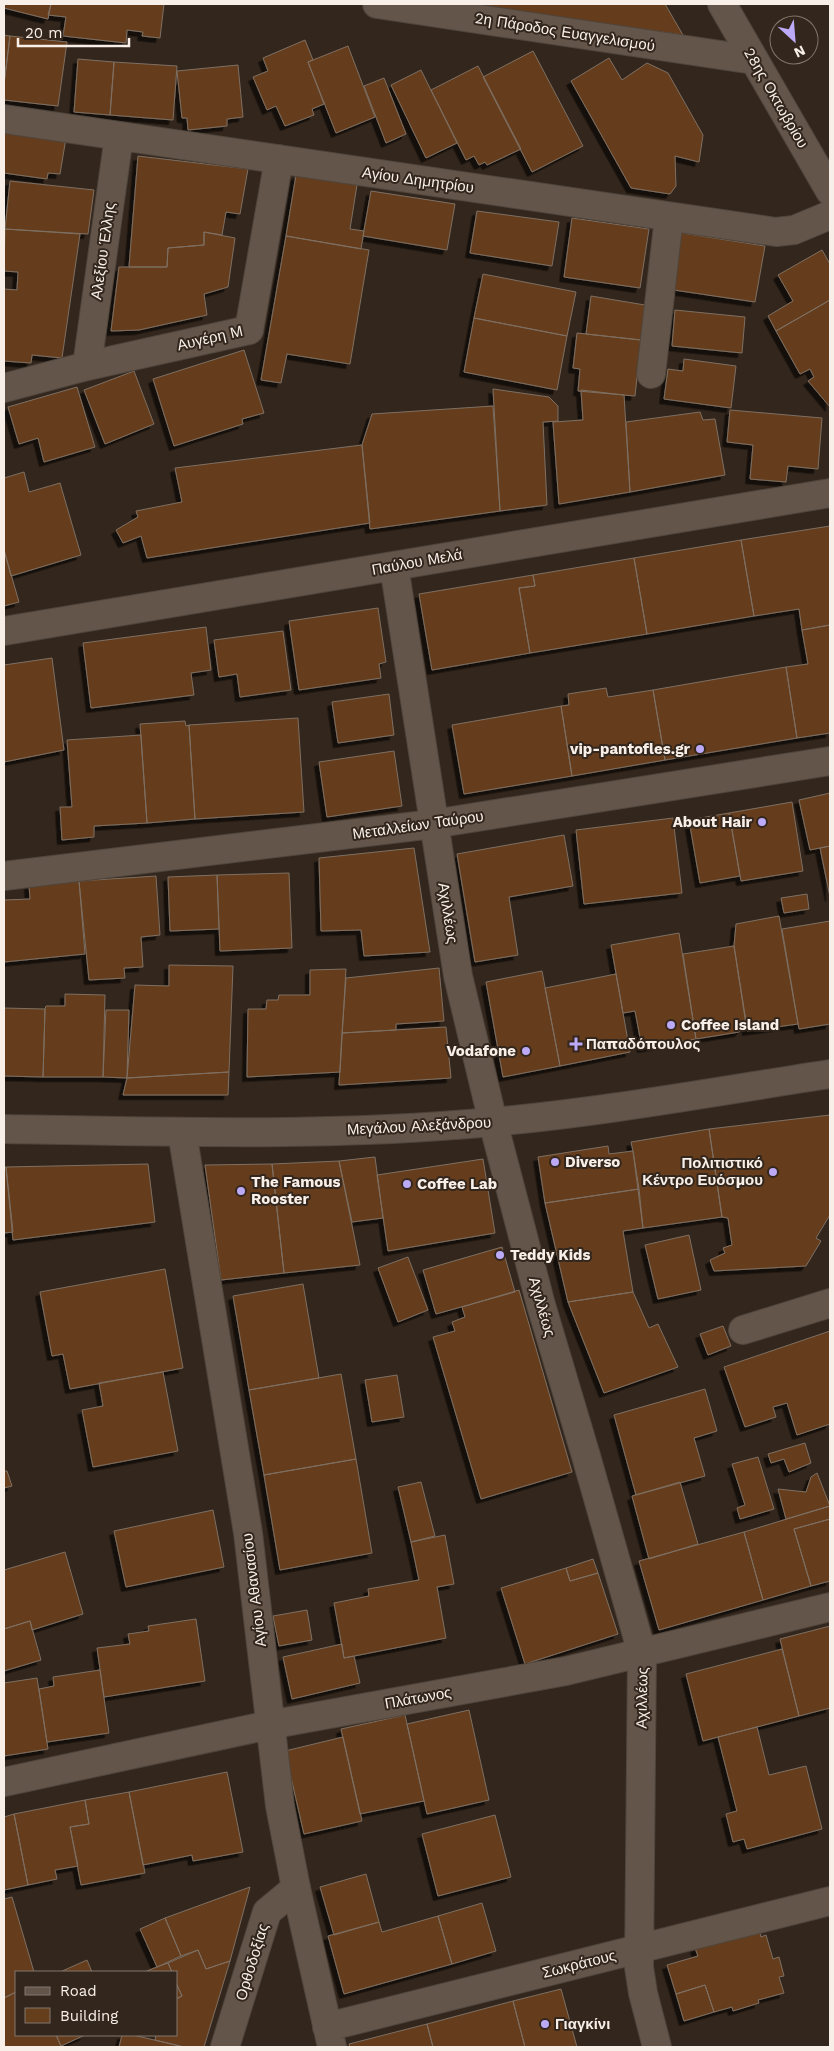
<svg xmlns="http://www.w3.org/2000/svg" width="834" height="2051" viewBox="0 0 834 2051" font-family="'Work Sans',sans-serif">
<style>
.building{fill:#653e1b;stroke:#7e6f63;filter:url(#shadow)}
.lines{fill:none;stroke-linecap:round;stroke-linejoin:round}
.pedestrian-casing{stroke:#4f453c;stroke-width:30}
.minor-casing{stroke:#4f453c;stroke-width:30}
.tertiary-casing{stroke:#4f453c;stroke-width:30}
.secondary-casing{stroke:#4f453c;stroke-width:30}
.pedestrian{stroke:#63554a;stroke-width:28}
.minor{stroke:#63554a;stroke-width:28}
.tertiary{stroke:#63554a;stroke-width:28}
.secondary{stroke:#63554a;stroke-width:28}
.poi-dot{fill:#bcaaf6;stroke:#33261c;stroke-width:2}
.labels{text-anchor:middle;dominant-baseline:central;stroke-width:4;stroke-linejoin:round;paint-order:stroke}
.street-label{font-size:15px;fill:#f8efe9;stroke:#33261c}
.poi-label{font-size:15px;font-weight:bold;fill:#f8efe9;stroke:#33261c;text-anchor:start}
</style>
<defs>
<filter id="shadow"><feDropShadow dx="-4.5" dy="4.5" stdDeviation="0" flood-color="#0009"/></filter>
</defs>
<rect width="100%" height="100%" fill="#33261c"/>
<!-- building -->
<path class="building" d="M4 4H51L48 19 4 8Z
M51 4H164L160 38 142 36 143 32 127 30 126 43 63 36 66 17 48 15Z
M458 4H665L683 35Z
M4 35 10 36 4 84Z
M10 36 67 42 58 106 4 100V84Z
M305 40 313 60 308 62 324 104 312 109 314 115 285 126 276 106 267 110 253 77 268 71 263 58Z
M348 46 375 117 336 133 308 62Z
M533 51 583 146 532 172 483 77Z
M609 58 622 80 647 63 668 73 703 135 699 162 675 156 676 186 670 194 631 188 571 81Z
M78 59 114 62 110 115 74 112Z
M114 62 177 66 173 120 110 115Z
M238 65 243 117 227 119V126L188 130 187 118H182L177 71Z
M478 66 521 149 487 165 485 162 479 165 474 156 466 160 431 90Z
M421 70 457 143 426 158 391 85Z
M384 78 406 134 386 143 364 86Z
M4 130 66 138 60 174 48 173 47 179 4 173Z
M138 156 248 169 240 214 226 212 222 235 204 232V245L168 248 167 267H129Z
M296 175 357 185 350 229 364 231 361 249 286 236Z
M10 181 94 190 88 234 5 229Z
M371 191 455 204 447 250 363 236Z
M477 211 559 222 552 266 470 253Z
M572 218 649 229 640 288 564 277Z
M5 229 80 234 62 358 32 355 31 363 4 361V289L17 290 18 272 4 271Z
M204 232 235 238 228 287 204 294 207 315 139 330 111 331 119 267H167L168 248 204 245Z
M676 232 765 246 755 302 667 289Z
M286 236 369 250 350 364 287 354 281 383 261 380Z
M822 250 830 264V300L776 331 768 316 793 301 778 275Z
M483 274 576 292 567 336 474 318Z
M591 296 645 305 641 340 586 334Z
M830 300V407L808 381 814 377 810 369 800 374 776 331Z
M675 310 745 317 742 353 672 346Z
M474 318 567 336 557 390 464 372Z
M577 333 641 340 635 396 578 391 580 369 573 368Z
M244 350 264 413 242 419 243 424 174 446 153 379Z
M684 359 736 366 731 408 664 399 668 369 683 371Z
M134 371 154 424 105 444 84 390Z
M77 387 95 447 44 462 38 438 19 444 8 407Z
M493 389 549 397 558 406V421L543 422 547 505 500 511Z
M581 390 624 395 630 492 559 504 553 422 583 420Z
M493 406 500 511 370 529 362 445 372 414Z
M730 410 822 418 818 469 788 466 786 482 750 479 753 445 727 442Z
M700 412 703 420 715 419 725 475 630 492 626 422Z
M362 445 370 523 147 558 141 536 123 543 116 530 138 517 136 511 182 502 175 468Z
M24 472 29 492 60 483 81 555 11 576 4 550V478Z
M830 526V625L802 630 799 609 754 616 741 540Z
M741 540 754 616 647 634 634 558Z
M4 550 19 602 4 606Z
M634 558 647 634 530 653 519 588 535 586 533 575Z
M533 575 535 586 519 588 530 653 432 670 419 594Z
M378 608 386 662 379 664 381 678 299 690 289 621Z
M830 625V733L797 738 786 667 808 664 802 630Z
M206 627 211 670 191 673 194 695 91 708 83 643Z
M283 631 291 690 240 697 237 674 219 677 214 640Z
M52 658 64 750 4 762V665Z
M786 667 797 738 665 760 653 690Z
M606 688 608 697 653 690 665 760 572 776 561 706 569 705 568 694Z
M389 694 394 735 338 743 332 702Z
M561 706 572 776 464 794 452 725Z
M298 718 304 812 195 819 189 725Z
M185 721 186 726 189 725 195 819 147 823 140 724Z
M141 735 147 823 94 826V837L62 840 60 807H72L67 740Z
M394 751 402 806 327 817 319 762Z
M830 793V846L810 850 799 800Z
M792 802 803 871 741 881 729 813Z
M729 813 740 876 700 883 689 820Z
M673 818 682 893 584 904 576 830Z
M564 835 573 886 509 897 518 955 475 962 457 854Z
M830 846V897L820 848Z
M414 848 430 952 364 956 361 930 321 931 319 858Z
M289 873 292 948 220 951 217 875Z
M217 875 219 929 170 931 168 877Z
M156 876 160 935 141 937 143 967 124 968 125 978 89 980 79 881Z
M79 881 85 954 4 962V900L30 899 29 885Z
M807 894 809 909 784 913 781 898Z
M779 916 798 1024 747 1031 734 946 736 924Z
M830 921V1024L799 1029 782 929Z
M679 933 696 1039 642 1048 635 1011 623 1013 611 945Z
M734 946 746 1021 743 1028 739 1032 696 1039 683 954Z
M169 965 233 966 229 1072 127 1078 135 985 169 986Z
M439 968 444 1021 396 1024V1030L342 1033 346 978Z
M346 969 340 1072 247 1077 248 1009H266L267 1000H278L279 995H310V970Z
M542 971 560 1066 503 1077 486 982Z
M616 974 630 1052 560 1066 545 988Z
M65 994 105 995 103 1077H43L45 1009 46 1006H65Z
M4 1008 45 1009 43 1077 4 1076Z
M106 1010H129L127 1078 103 1077Z
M446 1027 451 1078 339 1085 342 1033Z
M229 1072 228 1095H123L127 1078Z
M830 1115V1215L816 1238 821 1241 806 1266 714 1271 710 1260 725 1253 723 1248 732 1245 728 1218 722 1217 709 1129Z
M709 1129 722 1217 643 1228 633 1151 631 1142Z
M608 1146 609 1154 633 1151 639 1189 545 1203 538 1157Z
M375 1157 383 1218 352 1222 339 1161Z
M483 1159 495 1233 388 1251 377 1175Z
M339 1161 360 1265 284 1273 272 1164Z
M148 1164 155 1222 13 1240 6 1167Z
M272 1164 284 1273 221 1280 205 1165Z
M4 1167H6L13 1232 4 1233Z
M639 1189 643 1228 623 1231 633 1292 568 1302 545 1203Z
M689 1235 701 1290 658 1299 645 1245Z
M502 1247 515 1292 436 1314 423 1270Z
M408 1257 428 1310 398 1322 378 1268Z
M165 1269 183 1368 70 1389 63 1354 52 1356 40 1292Z
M303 1284 319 1378 249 1390 233 1296Z
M519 1290 572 1472 481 1499 433 1337 455 1331 452 1322 465 1317 462 1307Z
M633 1292 649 1328 658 1324 678 1367 604 1393 568 1302Z
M723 1326 731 1346 708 1355 700 1334Z
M830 1331V1424L797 1435 787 1403 773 1407 776 1417 745 1427 724 1367Z
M163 1372 178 1451 93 1467 82 1410 103 1406 99 1383Z
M341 1374 356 1459 264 1475 249 1390Z
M397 1375 404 1417 372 1422 365 1380Z
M705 1389 717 1431 694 1438 705 1476 636 1495 614 1415Z
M805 1443 811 1463 789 1472 784 1459 771 1463 768 1454Z
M758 1457 774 1509 740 1519 737 1508 745 1505 732 1464Z
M356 1459 372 1553 280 1570 264 1475Z
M4 1471H7L12 1486 4 1488Z
M817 1473 830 1506 786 1519 778 1489 806 1492 811 1477Z
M421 1482 435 1536 411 1542 398 1487Z
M680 1482 698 1544 649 1559 632 1496Z
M830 1506V1519L794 1529 811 1586 763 1600 744 1532Z
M213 1510 224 1567 126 1587 114 1531Z
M830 1519V1581L811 1586 794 1529Z
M744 1532 763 1600 659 1630 639 1561Z
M445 1535 454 1584 437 1587 446 1638 344 1658 334 1603 369 1596 368 1589 419 1580 411 1542Z
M65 1552 83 1614 32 1630 30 1621 4 1629V1570Z
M593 1559 598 1573 570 1581 566 1568Z
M566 1568 570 1581 598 1573 618 1634 525 1664 501 1588Z
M307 1610 312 1640 279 1646 273 1616Z
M196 1619 205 1681 104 1697 97 1648 130 1644 128 1634 149 1631 148 1626Z
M30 1621 41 1660 4 1671V1629Z
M830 1626V1708L799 1716 780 1639Z
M342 1644 344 1658 354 1656 360 1683 292 1699 283 1657Z
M782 1649 799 1716 703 1741 686 1674Z
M100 1670 109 1733 47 1742 39 1689 54 1686 53 1677Z
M37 1678 48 1749 4 1756V1683Z
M469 1710 489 1800 427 1814 407 1724Z
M405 1715 424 1801 360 1814 341 1729Z
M757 1727 769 1775 806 1766 822 1829 747 1849 744 1839 733 1842 726 1814 737 1811 718 1737Z
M343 1737 362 1821 304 1834 285 1751Z
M227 1772 243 1852 193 1861 192 1855 143 1865 129 1792Z
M129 1792 145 1873 81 1885 70 1827 89 1824 85 1800Z
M85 1800 89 1824 70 1827 78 1866 55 1870 57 1879 28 1885 14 1814Z
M14 1814 28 1885 4 1890V1817Z
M495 1815 511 1877 438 1896 422 1834Z
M366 1874 379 1922 334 1935 320 1887Z
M250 1887 230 1961 206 1969 198 1950 181 1956 165 1918Z
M12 1897 34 1972H16V1992L4 1998V1899Z
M482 1903 496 1951 452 1964 438 1916Z
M438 1916 452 1964 344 1994 328 1936 379 1922 382 1932Z
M165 1918 181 1956 157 1967 140 1929Z
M759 1929 761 1937 766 1935 773 1959 779 1957 784 1976 779 1977 784 1993 758 2000 759 2003 733 2011 732 2007 714 2012 705 1985 676 1994 667 1965 698 1956 695 1948Z
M198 1950 206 1969 230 1961 204 2047H184L155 2040 156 2035H176V1999L182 1996 176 1983V1972H172L168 1963Z
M87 1960 92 1972H60Z
M168 1963 172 1972H144L157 1967Z
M176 1983 182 1996 176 1999Z
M705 1985 714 2012 684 2021 676 1994Z
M561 1989 577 2047H525L513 2001Z
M16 1992V2035H56L61 2046 58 2047H4V1998Z
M513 2001 525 2047H433L427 2024Z
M427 2024 433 2047H350L349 2044Z
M56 2035H85L61 2046Z
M122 2035H133L184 2047H119Z"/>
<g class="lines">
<defs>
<path id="pedestrian" d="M4 388 87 366 249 330
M225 2047 267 1912 296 1888"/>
<path id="minor" d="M377 4 754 60
M4 119 776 232 794 230 830 215
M249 330 279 159
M87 366 119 136
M651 374 669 217
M394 566 458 976 493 1122 541 1305 586 1456 642 1653 639 1967 643 1993 657 2047
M4 631 830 493
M4 876 433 824 830 761
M182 1132 248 1533 280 1806 296 1888 332 2047
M743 1330 830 1303
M4 1782 269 1725 566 1671 830 1607
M327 2027 830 1901"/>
<path id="tertiary" d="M722 4 830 191"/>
<path id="secondary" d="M4 1129C166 1132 330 1137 492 1122 605 1112 718 1091 830 1074"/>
</defs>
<!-- pedestrian casing -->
<use href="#pedestrian" class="pedestrian-casing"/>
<!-- minor casing -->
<use href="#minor" class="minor-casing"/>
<!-- tertiary casing -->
<use href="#tertiary" class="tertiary-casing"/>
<!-- secondary casing -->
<use href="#secondary" class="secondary-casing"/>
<!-- pedestrian -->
<use href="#pedestrian" class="pedestrian"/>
<!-- minor -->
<use href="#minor" class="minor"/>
<!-- tertiary -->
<use href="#tertiary" class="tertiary"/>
<!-- secondary -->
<use href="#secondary" class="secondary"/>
</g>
<!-- markers -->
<g class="poi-dot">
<circle cx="700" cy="749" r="5"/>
<circle cx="762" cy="822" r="5"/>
<circle cx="671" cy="1025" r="5"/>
<path d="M573.5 1036.5h5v5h5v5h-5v5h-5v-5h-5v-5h5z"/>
<circle cx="526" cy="1051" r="5"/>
<circle cx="555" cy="1162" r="5"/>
<circle cx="773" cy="1172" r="5"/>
<circle cx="407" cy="1184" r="5"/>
<circle cx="241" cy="1191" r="5"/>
<circle cx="500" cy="1255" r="5"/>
<circle cx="545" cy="2024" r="5"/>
</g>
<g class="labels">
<!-- street labels -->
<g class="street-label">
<text transform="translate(565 32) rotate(9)">2η Πάροδος Ευαγγελισμού</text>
<text transform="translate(776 98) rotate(60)">28ης Οκτωβρίου</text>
<text transform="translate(418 180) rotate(8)">Αγίου Δημητρίου</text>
<text transform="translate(103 251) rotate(-82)">Αλεξίου Έλλης</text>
<text transform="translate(210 338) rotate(-13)">Αυγέρη Μ</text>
<text transform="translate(417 562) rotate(-10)">Παύλου Μελά</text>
<text transform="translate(418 825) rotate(-8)">Μεταλλείων Ταύρου</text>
<text transform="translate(448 913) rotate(81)">Αχιλλέως</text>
<text transform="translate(419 1126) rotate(-3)">Μεγάλου Αλεξάνδρου</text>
<text transform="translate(542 1307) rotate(74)">Αχιλλέως</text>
<text transform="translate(254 1590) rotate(-97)">Αγίου Αθανασίου</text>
<text transform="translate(418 1698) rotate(-10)">Πλάτωνος</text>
<text transform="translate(642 1698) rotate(-89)">Αχιλλέως</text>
<text transform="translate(252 1962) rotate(-73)">Ορθοδοξίας</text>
<text transform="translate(579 1964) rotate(-14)">Σωκράτους</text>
</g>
<!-- poi labels -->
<g class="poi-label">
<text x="690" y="749" text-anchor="end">vip-pantofles.gr</text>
<text x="752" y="822" text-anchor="end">About Hair</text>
<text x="681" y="1025">Coffee Island</text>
<text x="586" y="1044">Παπαδόπουλος</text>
<text x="516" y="1051" text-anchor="end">Vodafone</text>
<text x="565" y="1162">Diverso</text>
<text x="763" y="1163" text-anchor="end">Πολιτιστικό<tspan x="763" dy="17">Κέντρο Ευόσμου</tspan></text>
<text x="251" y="1182">The Famous<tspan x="251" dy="17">Rooster</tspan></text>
<text x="417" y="1184">Coffee Lab</text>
<text x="510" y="1255">Teddy Kids</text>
<text x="555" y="2024">Γιαγκίνι</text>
</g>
</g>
<!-- border -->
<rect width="834" height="2051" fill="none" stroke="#f8efe9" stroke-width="10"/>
<!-- legend -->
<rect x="15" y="1971" width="162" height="65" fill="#33261c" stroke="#82766e"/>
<rect x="25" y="1987" width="25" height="8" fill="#63554a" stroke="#82766e"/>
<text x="60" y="1996" font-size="15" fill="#f8efe9">Road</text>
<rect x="25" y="2008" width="25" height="15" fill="#653e1b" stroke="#82766e"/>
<text x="60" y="2021" font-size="15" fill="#f8efe9">Building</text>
<!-- north arrow -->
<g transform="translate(794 40) rotate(154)"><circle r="24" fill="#33261c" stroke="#82766e"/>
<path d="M0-4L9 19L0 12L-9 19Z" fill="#bcaaf6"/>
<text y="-8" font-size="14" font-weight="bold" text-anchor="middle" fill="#f8efe9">N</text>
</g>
<!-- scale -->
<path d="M18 38v8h111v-8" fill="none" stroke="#f8efe9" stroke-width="2.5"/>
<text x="25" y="38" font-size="15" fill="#f8efe9" stroke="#33261c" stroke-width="4" paint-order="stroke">20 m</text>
</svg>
